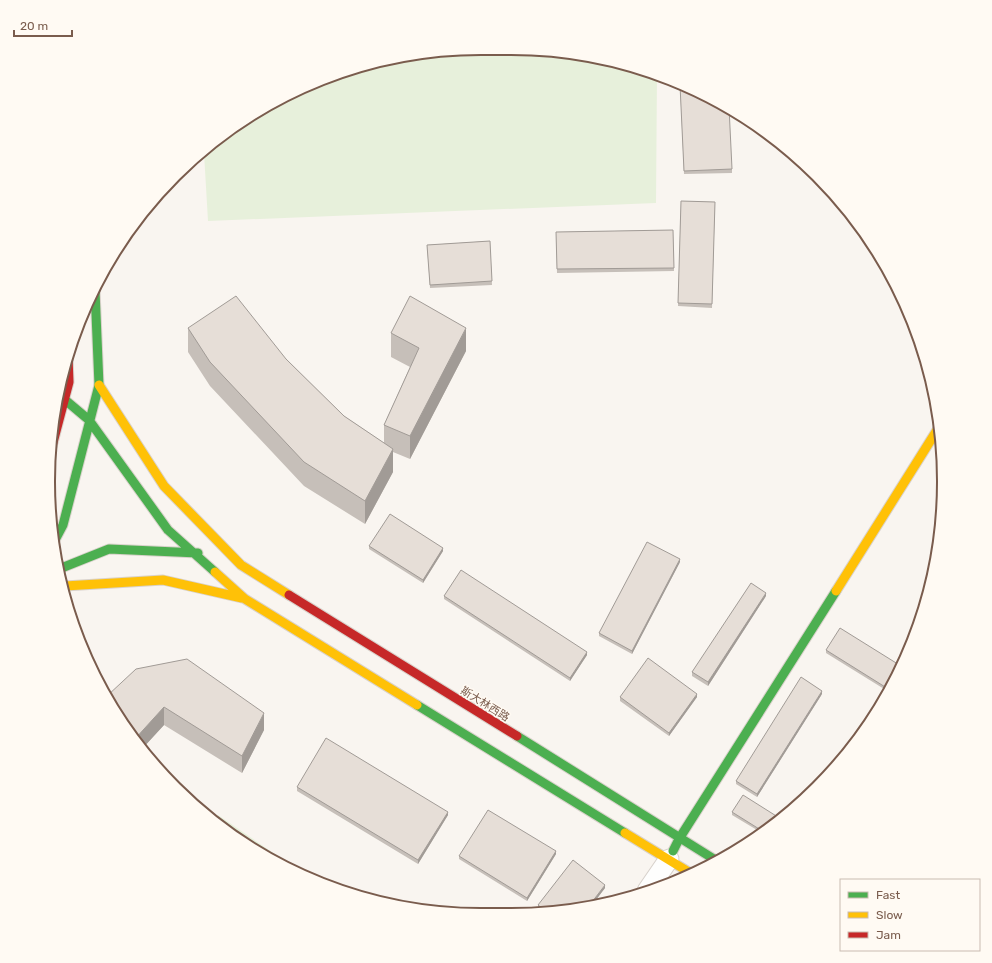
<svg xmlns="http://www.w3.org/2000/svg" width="992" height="963" viewBox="0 0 992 963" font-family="Rubik,'Noto Sans SC',sans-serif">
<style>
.pitch{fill:#e7f0db}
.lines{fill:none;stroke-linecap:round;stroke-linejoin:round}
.street-casing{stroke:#d7d1cb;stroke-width:21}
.fast-casing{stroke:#d9d2cb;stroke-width:11}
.slow-casing{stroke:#d9d2cb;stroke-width:11}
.jam-casing{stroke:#d9d2cb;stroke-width:11}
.street{stroke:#fefefd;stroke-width:19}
.fast{stroke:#4caf50;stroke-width:9}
.slow{stroke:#ffc107;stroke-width:9}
.jam{stroke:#c62828;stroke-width:9}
.wall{fill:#c6bfb9}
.shaded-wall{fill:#a19b96}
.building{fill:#e6ded7;stroke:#a19b96}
.labels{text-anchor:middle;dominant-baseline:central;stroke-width:3;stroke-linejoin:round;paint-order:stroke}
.street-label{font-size:11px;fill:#7a5c4d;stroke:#fffaf3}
.rim{fill:none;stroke:#7a5c4d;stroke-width:2}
</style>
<rect width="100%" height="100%" fill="#f9f5f0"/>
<!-- pitch -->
<path class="pitch" d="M482 48 567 52 650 71 657 74 656 203 208 221 204 153 240 121 315 81 397 56Z
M218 815 310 878 265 857 215 821Z"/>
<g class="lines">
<defs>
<path id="street" d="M647 891 669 859"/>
<path id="fast" d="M64 399 89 420 168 530 215 572
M54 542 63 525 99 385 95 290
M59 569 109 549 198 553
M417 705 625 833
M517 736 717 861
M673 851 679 839 836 591"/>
<path id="slow" d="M99 385 164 486 241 565 289 595
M215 572 245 599 417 705
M62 588 65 586 163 580 242 598
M836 591 939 427
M625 833 692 874"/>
<path id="jam" d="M51 450 69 382 68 357
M289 595 517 736"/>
</defs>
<!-- street casing -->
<use href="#street" class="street-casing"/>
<!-- fast casing -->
<use href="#fast" class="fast-casing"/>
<!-- slow casing -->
<use href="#slow" class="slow-casing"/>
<!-- jam casing -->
<use href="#jam" class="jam-casing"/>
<!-- street -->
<use href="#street" class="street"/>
<!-- fast -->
<use href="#fast" class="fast"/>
<!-- slow -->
<use href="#slow" class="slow"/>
<!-- jam -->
<use href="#jam" class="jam"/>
</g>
<!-- wall -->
<path class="wall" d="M680 85 732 169V173L684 174Z
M681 201 715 202 712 308 678 306Z
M673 230 674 271 557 273 556 232Z
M490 241 492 285 430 288 427 245Z
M188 328 286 359 344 416 384 443V425L410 367 391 357V333L466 351 410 459 393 452V472L365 524 304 486 210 386 188 352Z
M369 546 443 551 423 583 369 549Z
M680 562 632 654 599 636V633Z
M444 596 587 655 570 681 444 599Z
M766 596 708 686 692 676V672Z
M826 650 901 666 889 692 826 653Z
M136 669 264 730 242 773 164 725 141 750 138 746Z
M822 694 757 797 736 784V781Z
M620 697H697L669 736 620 701Z
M297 787 448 815 418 864 297 791Z
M732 812 775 825 762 833 732 815Z
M556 854 527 901 459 859V856Z
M605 888 592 905 544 913 538 908V905Z"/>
<!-- shaded-wall -->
<path class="shaded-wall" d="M466 328V351L410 459V436Z
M393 449V472L365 524V501Z
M443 548V551L423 583V580Z
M680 559V562L632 654V651Z
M766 593V596L708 686V682Z
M587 652V655L570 681V678Z
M822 691V694L757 797V794Z
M697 694V697L669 736V733Z
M164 707V725L141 750 138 746 134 740Z
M264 713V730L242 773V756Z
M448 812V815L418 864V860Z
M556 851V854L527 901V898Z
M605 885V888L592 905 589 906Z"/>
<!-- building -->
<path class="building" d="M680 85 729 107 732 169 684 171Z
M681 201 715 202 712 304 678 303Z
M673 230 674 268 557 269 556 232Z
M490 241 492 281 430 285 427 245Z
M236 296 286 359 344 416 393 449 365 501 304 462 210 362 188 328Z
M410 296 466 328 410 436 384 425 419 348 391 333Z
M390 514 443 548 423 580 369 546Z
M647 542 680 559 632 651 599 633Z
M461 570 587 652 570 678 444 596Z
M751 583 766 593 708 682 692 672Z
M840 628 901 666 890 690 826 650Z
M648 658 697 694 669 733 620 697Z
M187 659 264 713 242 756 164 707 134 740 107 696 136 669Z
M801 677 822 691 757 794 736 781Z
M326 738 448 812 418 860 297 787Z
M743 795 781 819 775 825 764 832 732 812Z
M488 810 556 851 527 898 459 856Z
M573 860 605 885 589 906 548 913 538 905Z"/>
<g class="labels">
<!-- street labels -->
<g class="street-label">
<text transform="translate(485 704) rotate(32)">斯大林西路</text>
</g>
</g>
<!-- crop -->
<path d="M0 0H992V963H0ZM481 55H511A426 426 0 0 1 937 481V482A426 426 0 0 1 511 908H481A426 426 0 0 1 55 482V481A426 426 0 0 1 481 55Z" fill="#fffaf3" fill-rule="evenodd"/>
<path class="rim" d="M481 55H511A426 426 0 0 1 937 481V482A426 426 0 0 1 511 908H481A426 426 0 0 1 55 482V481A426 426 0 0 1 481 55Z"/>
<!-- legend -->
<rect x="840" y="879" width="140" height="72" fill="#fffaf3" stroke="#cabbb1"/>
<rect x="848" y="892" width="20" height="6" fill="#4caf50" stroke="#cabbb1"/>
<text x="876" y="899" font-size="12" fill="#7a5c4d">Fast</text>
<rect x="848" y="912" width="20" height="6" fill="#ffc107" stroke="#cabbb1"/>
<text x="876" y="919" font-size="12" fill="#7a5c4d">Slow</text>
<rect x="848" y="932" width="20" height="6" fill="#c62828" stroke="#cabbb1"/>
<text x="876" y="939" font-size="12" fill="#7a5c4d">Jam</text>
<!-- scale -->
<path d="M14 30v6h58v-6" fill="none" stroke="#7a5c4d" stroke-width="2"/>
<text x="20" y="30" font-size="12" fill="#7a5c4d" stroke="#fffaf3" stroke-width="3" paint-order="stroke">20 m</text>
</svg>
